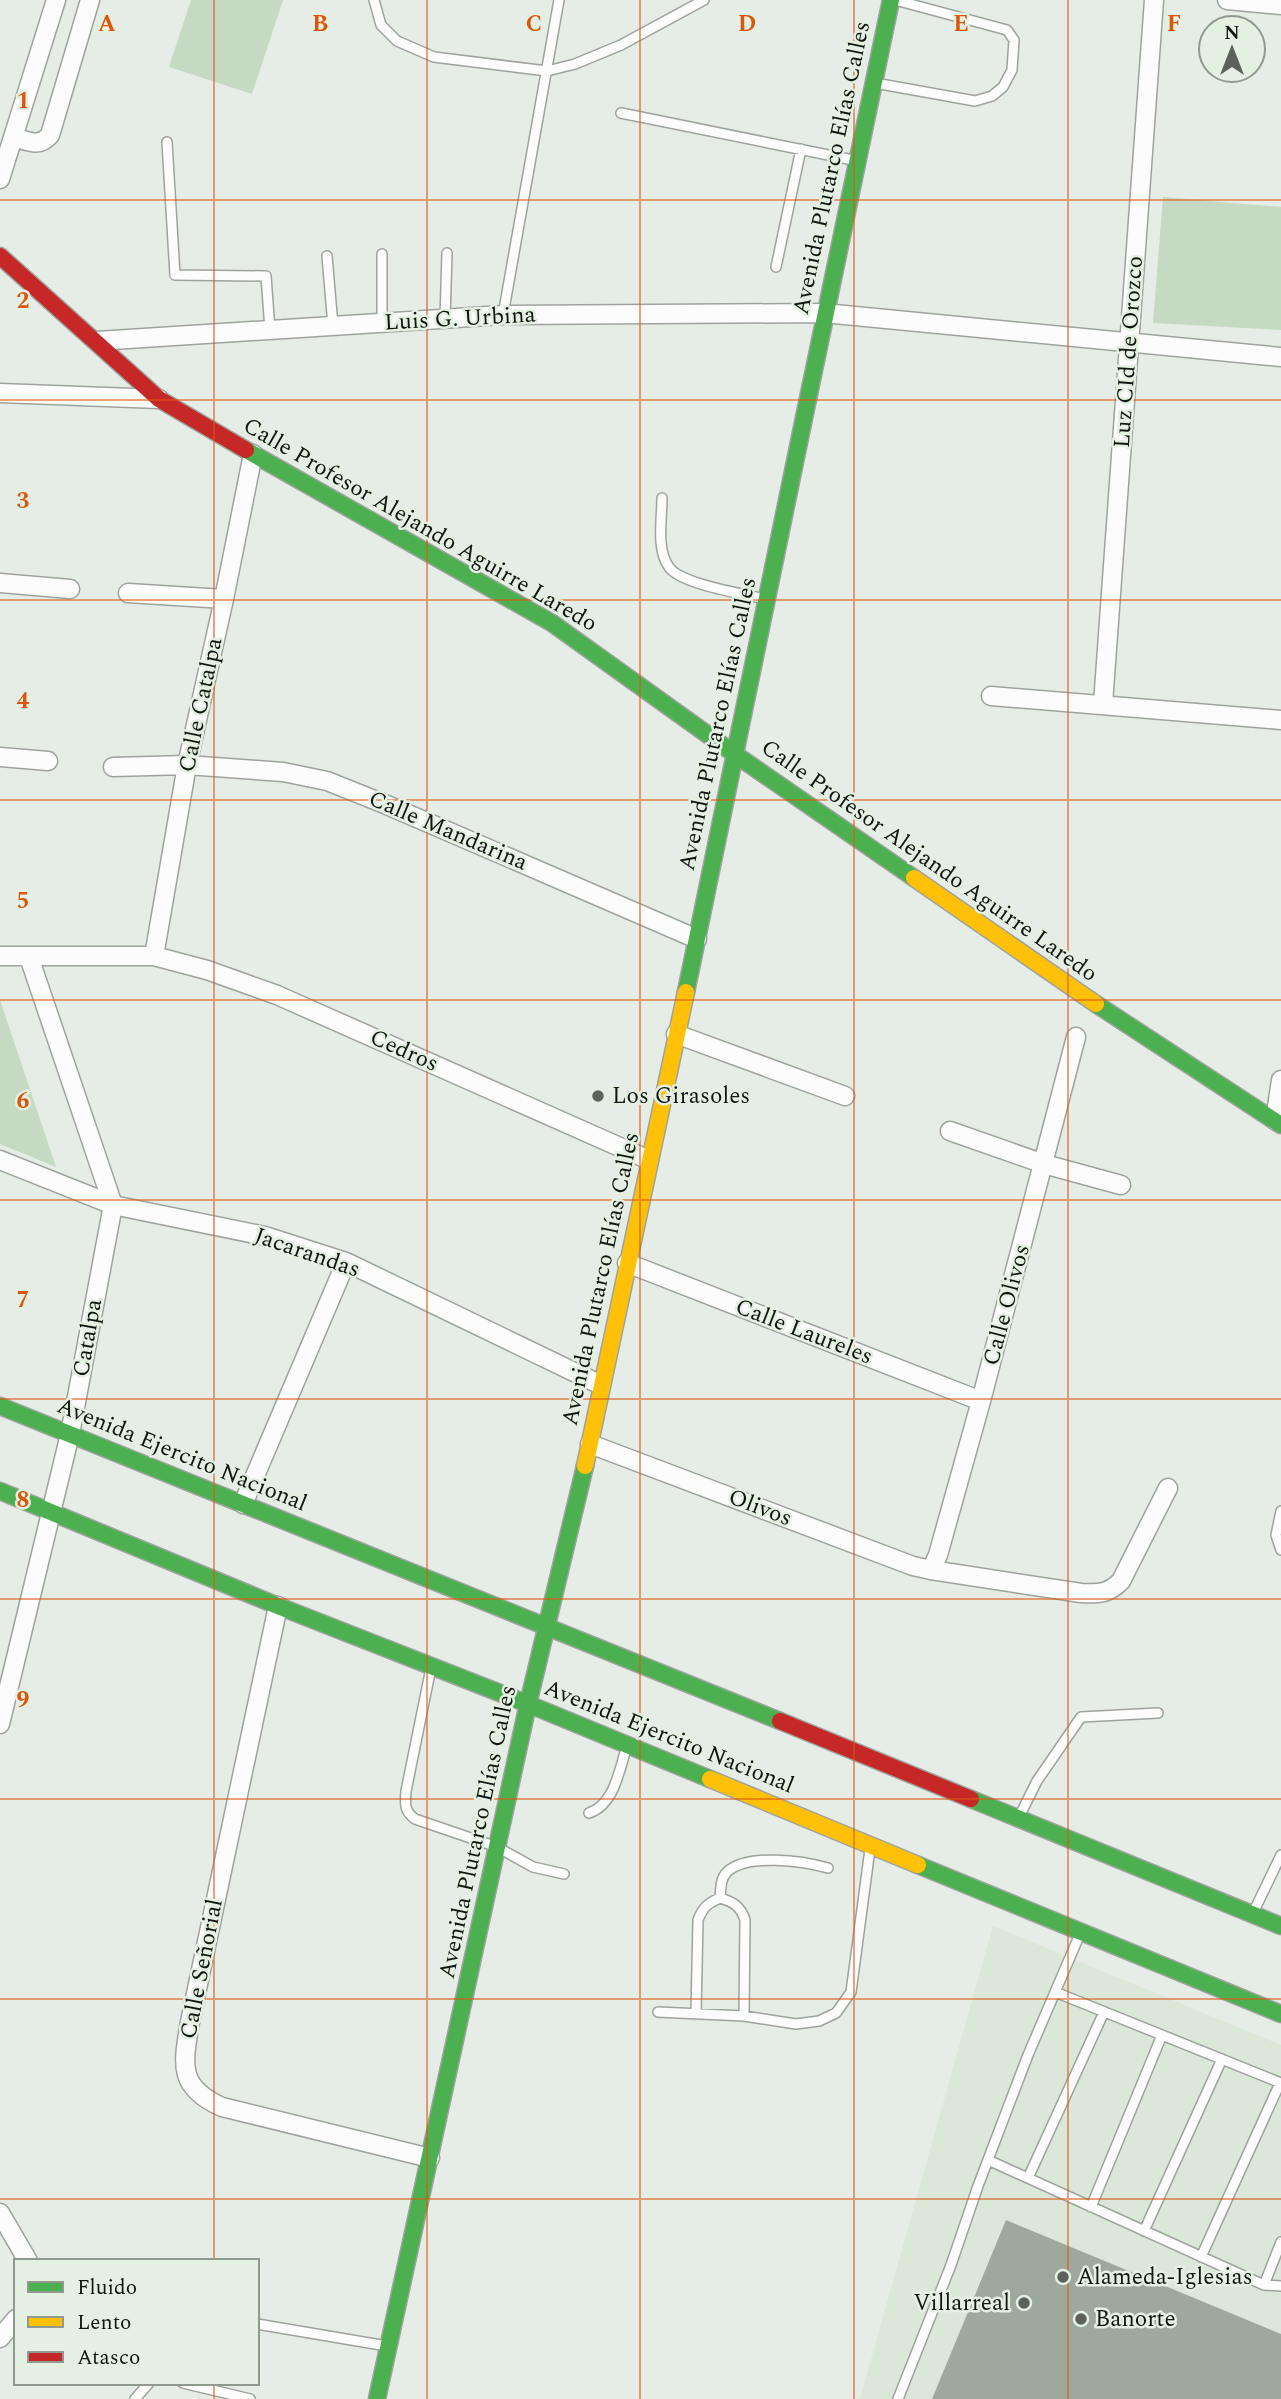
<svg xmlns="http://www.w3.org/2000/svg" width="1281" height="2399" viewBox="0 0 1281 2399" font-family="Spectral,serif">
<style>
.built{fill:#dbe7d9}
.green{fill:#c6dac3}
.building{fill:#9ea99d}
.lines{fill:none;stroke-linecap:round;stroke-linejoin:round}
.lane-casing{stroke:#9ea39e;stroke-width:12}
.street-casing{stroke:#9ea39e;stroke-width:21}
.fast-casing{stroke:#9ea39e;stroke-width:19}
.slow-casing{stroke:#9ea39e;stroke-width:19}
.jam-casing{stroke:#9ea39e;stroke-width:19}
.lane{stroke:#fbfcfb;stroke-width:9}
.street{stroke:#fbfcfb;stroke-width:18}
.fast{stroke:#4caf50;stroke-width:16}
.slow{stroke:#ffc107;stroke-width:16}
.jam{stroke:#c62828;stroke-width:16}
.grid{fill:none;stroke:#dd560c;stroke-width:2;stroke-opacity:0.55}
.poi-dot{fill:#5c615c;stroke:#e4f0e2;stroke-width:2.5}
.labels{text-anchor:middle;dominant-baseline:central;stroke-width:5;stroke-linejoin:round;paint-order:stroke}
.street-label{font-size:23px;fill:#121612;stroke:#e4f0e2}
.poi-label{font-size:23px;fill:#121612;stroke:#e4f0e2;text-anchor:start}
.grid-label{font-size:23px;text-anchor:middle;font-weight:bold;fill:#dd560c;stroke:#e4f0e2;stroke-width:5;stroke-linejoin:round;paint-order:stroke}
</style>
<rect width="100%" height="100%" fill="#e6ece6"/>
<!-- built -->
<path class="built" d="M993 1926 1281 2045V2399H860Z"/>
<!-- green -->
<path class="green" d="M191 0H283L252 94 169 67Z
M1163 197 1281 207V330L1153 323Z
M0 1000 56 1167 0 1144Z"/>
<!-- building -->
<path class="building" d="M1006 2220 1281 2334V2399H932Z"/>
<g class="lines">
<defs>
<path id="lane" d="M374 0 381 25 397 41 434 57 547 71 575 64 621 45 704 0
M875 83 975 101 992 96 1003 87 1012 70 1014 40 1007 30 895 0
M621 113 853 160
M167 142 175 275 266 276 270 330
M327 256 333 326
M776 267 801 149
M503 315 559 0
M445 319 447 253
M382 323V254
M662 498C662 519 656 550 669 567 680 584 744 594 765 599
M1281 1511 1276 1535 1281 1550
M431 1668 406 1791C405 1804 404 1811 415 1819L497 1847 533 1867 564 1874
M589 1813C615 1804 619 1770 627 1746
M1019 1817 1037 1781 1081 1717 1158 1713
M720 1898C721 1889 720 1879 727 1872 748 1853 803 1861 828 1868
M1253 1913 1281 1855
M1055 1992 1281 2083
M658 2012 744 2016 796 2024 819 2021 836 2013 851 1992 870 1849
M696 2013 698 1920C703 1907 708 1903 720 1898 734 1902 741 1907 745 1920L744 2016
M988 2160 1264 2285 1281 2286
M1028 2178 1104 2012
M1091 2207 1162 2035
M1144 2231 1222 2059
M1201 2257 1280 2083
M1264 2285 1281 2242
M257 2324 387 2346
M183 2383 250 2399
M135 2399 149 2383
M898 2399 951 2265 978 2186 1028 2055 1080 1934"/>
<path id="street" d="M1227 0 1281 5
M13 137C28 141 39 148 50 135L90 0
M0 179 56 0
M97 341 503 315 824 313 1281 357
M0 393 159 399
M0 583 70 589
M128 593 224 599
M991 696 1281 720
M1103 704 1154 0
M0 757 48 761
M113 767 187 765 283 772 327 781 387 805 697 939
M0 956H154L207 970 277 995 649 1160
M154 956 187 765 224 599 253 454
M676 1034 845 1096
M1275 1120 1281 1080
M950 1131 1044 1164 1121 1185
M0 1160 113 1205 265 1236 346 1262 601 1385
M627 1263 981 1401
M590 1444 913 1566 931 1570 1081 1593C1099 1594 1108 1594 1121 1581L1168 1488
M243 1504 346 1262
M931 1570 938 1555 981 1401 1076 1037
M278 1606 190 2022C183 2064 177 2087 222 2107L430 2158
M0 1724 70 1434 113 1205 29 957
M0 2213 28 2261
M0 2338 16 2319"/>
<path id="fast" d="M246 450 552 623 736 755 914 878
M686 992C756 662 820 330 891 0
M1096 1004 1281 1125
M0 1406 780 1721
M0 1491 278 1606 528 1704 710 1779
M971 1799 1281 1926
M918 1865 1281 2014
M377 2399 528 1704 585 1466"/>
<path id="slow" d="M914 878 1096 1004
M585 1466 686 992
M710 1779 918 1865"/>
<path id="jam" d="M0 256 159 399 246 450
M780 1721 971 1799"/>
</defs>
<!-- lane casing -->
<use href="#lane" class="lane-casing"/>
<!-- street casing -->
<use href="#street" class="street-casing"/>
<!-- fast casing -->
<use href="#fast" class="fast-casing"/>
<!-- slow casing -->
<use href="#slow" class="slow-casing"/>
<!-- jam casing -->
<use href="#jam" class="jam-casing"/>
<!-- lane -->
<use href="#lane" class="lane"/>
<!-- street -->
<use href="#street" class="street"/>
<!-- fast -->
<use href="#fast" class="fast"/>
<!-- slow -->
<use href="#slow" class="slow"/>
<!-- jam -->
<use href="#jam" class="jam"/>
</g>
<!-- grid -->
<path class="grid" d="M214 0V2261M427 0V2399M640 0V2399M854 0V2399M1068 0V2399M0 200H1281M0 400H1281M0 600H1281M0 800H1281M0 1000H1281M0 1200H1281M0 1399H1281M0 1599H1281M0 1799H1281M0 1999H1281M0 2199H1281M214 2383V2399"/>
<!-- markers -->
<g class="poi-dot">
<circle cx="598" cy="1096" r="7"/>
<circle cx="1063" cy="2277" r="7"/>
<circle cx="1024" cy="2303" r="7"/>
<circle cx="1081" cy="2319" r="7"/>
</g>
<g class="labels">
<!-- street labels -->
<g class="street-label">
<text transform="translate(832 168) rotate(-78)">Avenida Plutarco Elías Calles</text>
<text transform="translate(460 319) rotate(-3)">Luis G. Urbina</text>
<text transform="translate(1129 352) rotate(-86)">Luz CId de Orozco</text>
<text transform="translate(420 525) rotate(30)">Calle Profesor Alejando Aguirre Laredo</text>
<text transform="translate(201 705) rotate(-78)">Calle Catalpa</text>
<text transform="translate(718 724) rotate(-78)">Avenida Plutarco Elías Calles</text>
<text transform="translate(448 831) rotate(23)">Calle Mandarina</text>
<text transform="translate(929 861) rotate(35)">Calle Profesor Alejando Aguirre Laredo</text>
<text transform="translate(404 1051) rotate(24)">Cedros</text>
<text transform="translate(307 1253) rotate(19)">Jacarandas</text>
<text transform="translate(601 1279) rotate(-78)">Avenida Plutarco Elías Calles</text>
<text transform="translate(1007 1305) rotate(-75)">Calle Olivos</text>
<text transform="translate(804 1332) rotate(21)">Calle Laureles</text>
<text transform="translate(88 1338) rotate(-80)">Catalpa</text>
<text transform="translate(182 1455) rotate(22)">Avenida Ejercito Nacional</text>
<text transform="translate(760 1508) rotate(21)">Olivos</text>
<text transform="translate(669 1737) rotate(22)">Avenida Ejercito Nacional</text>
<text transform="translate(478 1832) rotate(-78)">Avenida Plutarco Elías Calles</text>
<text transform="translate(202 1969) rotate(-79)">Calle Señorial</text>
</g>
<!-- poi labels -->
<g class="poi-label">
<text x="612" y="1096">Los Girasoles</text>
<text x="1077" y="2277">Alameda-Iglesias</text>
<text x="1010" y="2303" text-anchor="end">Villarreal</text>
<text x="1095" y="2319">Banorte</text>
</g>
</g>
<g class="grid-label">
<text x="107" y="31">A</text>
<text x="320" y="31">B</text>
<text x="534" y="31">C</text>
<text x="747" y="31">D</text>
<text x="961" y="31">E</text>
<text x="1174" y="31">F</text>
<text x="23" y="108">1</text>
<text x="23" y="308">2</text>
<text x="23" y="508">3</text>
<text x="23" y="708">4</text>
<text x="23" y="908">5</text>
<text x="23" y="1108">6</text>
<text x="23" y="1307">7</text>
<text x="23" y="1507">8</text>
<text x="23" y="1707">9</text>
</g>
<!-- legend -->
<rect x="14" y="2259" width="245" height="126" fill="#e4f0e2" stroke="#90998f" stroke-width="2"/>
<rect x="28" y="2282" width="35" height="10" fill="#4caf50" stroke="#90998f" stroke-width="2"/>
<text x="77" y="2294" font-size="21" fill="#121612">Fluido</text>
<rect x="28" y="2317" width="35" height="10" fill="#ffc107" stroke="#90998f" stroke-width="2"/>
<text x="77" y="2329" font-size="21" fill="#121612">Lento</text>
<rect x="28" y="2352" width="35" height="10" fill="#c62828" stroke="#90998f" stroke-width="2"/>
<text x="77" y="2364" font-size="21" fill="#121612">Atasco</text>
<!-- north arrow -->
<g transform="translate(1232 49)"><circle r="33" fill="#e4f0e2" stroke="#90998f" stroke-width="2"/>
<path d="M0-5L12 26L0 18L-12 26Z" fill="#5c615c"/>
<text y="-10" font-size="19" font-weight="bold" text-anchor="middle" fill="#121612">N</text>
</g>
</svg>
